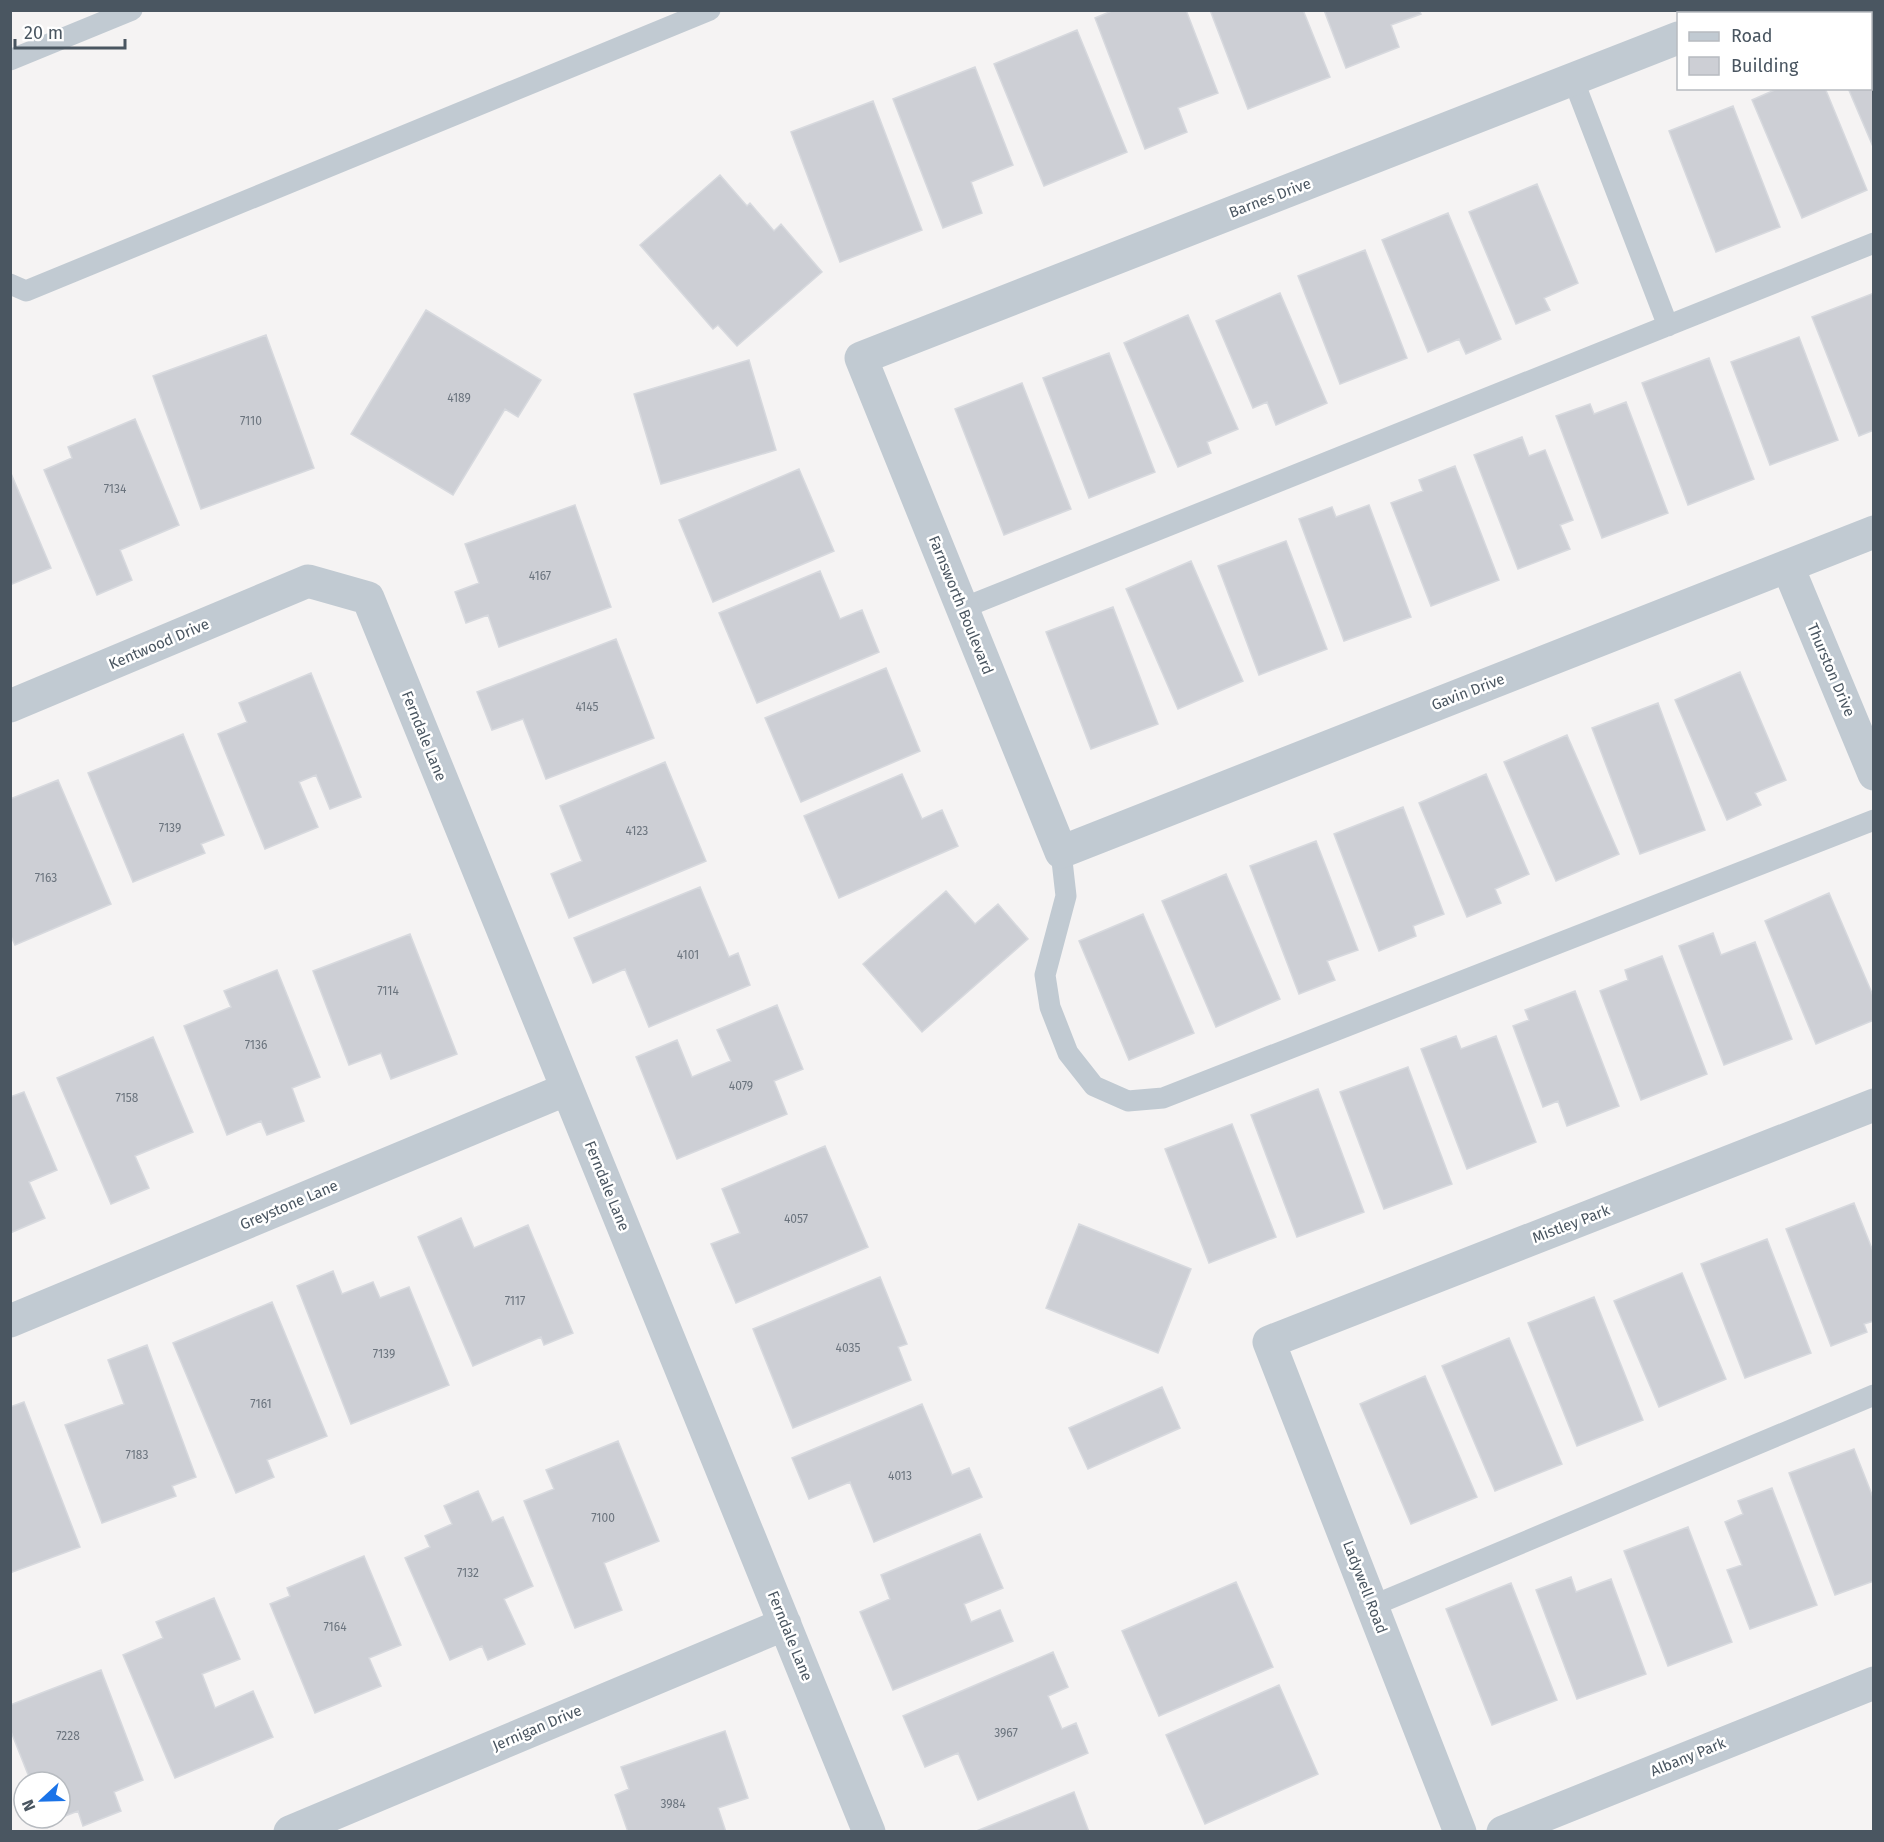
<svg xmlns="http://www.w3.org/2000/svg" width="1884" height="1842" viewBox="0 0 1884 1842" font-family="'Fira Sans',sans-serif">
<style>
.building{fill:#cdcfd5;stroke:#d7d9de;stroke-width:1.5}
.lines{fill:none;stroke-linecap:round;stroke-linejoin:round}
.service{stroke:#c1cad2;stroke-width:21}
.minor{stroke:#c1cad2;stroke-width:33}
.labels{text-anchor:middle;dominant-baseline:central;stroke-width:5;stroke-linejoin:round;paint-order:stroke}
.number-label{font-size:12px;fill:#6b747e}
.street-label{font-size:15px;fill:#4a5661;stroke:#fff}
</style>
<rect width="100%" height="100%" fill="#f5f3f3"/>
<!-- building -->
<path class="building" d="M1114 10H1186L1218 93 1178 108 1187 132 1145 149 1095 18Z
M1210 10H1303L1330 77 1248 109Z
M1324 10H1419L1421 14 1391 25 1399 47 1346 68Z
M1077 30 1127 152 1044 186 994 64Z
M1874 45V149L1848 88H1870V46Z
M975 67 1013 165 971 182 982 213 943 228 893 99Z
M1779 88H1825L1867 190 1802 218 1752 100Z
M873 101 922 230 840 262 791 132Z
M1733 106 1780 227 1716 252 1669 131Z
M720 175 747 206 750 203 774 231 781 224 822 272 737 346 718 325 713 329 640 245Z
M1537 184 1578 283 1544 298 1550 310 1516 324 1469 212Z
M1448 213 1501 339 1466 354 1459 339 1428 352 1382 240Z
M1365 250 1407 358 1340 384 1298 276Z
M1280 293 1327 403 1276 425 1267 402 1253 408 1216 321Z
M1874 293V430L1859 436 1812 317Z
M426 310 541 380 518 417 505 409 453 495 351 434Z
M1188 315 1238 429 1207 442 1211 453 1178 467 1124 343Z
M266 335 314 468 201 509 153 376Z
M1799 337 1838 440 1770 465 1731 362Z
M1109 353 1155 472 1089 498 1043 378Z
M1709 358 1754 479 1688 505 1642 383Z
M749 360 776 450 661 484 634 394Z
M1022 383 1071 509 1004 535 955 409Z
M1626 402 1668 513 1602 538 1556 416 1590 404 1594 414Z
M135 419 179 525 120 550 132 580 97 595 44 470 72 458 68 447Z
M1522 437 1529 456 1545 450 1573 520 1560 525 1570 549 1518 569 1474 455Z
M1455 466 1499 580 1431 606 1391 503 1423 491 1419 480Z
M799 469 834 551 713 602 679 520Z
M10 471 51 568 10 585Z
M575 505 611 607 499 647 488 615 466 623 455 592 479 583 465 544Z
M1369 505 1411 617 1344 641 1299 519 1332 507 1336 517Z
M1286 541 1327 649 1259 675 1218 566Z
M1191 561 1243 681 1178 709 1126 589Z
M820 571 840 619 862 610 879 652 757 703 719 613Z
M1113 607 1158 724 1091 749 1046 632Z
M616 639 654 738 546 779 523 719 492 730 477 692Z
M886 668 920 751 801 802 765 718Z
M1740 672 1786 780 1755 793 1761 805 1727 820 1675 700Z
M311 673 361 797 330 809 316 775 299 782 318 827 265 849 218 734 247 722 239 703Z
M1658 703 1705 830 1640 854 1592 728Z
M183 734 224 835 201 844 205 853 133 882 88 773Z
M1567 735 1619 854 1556 881 1504 762Z
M665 762 706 861 569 918 551 874 582 861 560 806Z
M902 774 922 819 942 810 958 846 839 898 804 816Z
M1486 774 1529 874 1495 889 1501 903 1467 917 1419 803Z
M58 780 111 904 15 945 10 934V799Z
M1403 807 1444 914 1413 926 1416 936 1379 951 1334 834Z
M1316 841 1358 950 1327 961 1335 980 1299 994 1250 866Z
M1226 874 1280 999 1216 1027 1162 901Z
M700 887 729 957 738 953 750 985 649 1027 625 969 593 983 574 938Z
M946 891 975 924 998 904 1028 939 922 1032 863 964Z
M1829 893 1874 998V1020L1816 1044 1765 921Z
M1143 914 1194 1033 1129 1060 1079 941Z
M1713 933 1721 955 1755 942 1792 1039 1724 1065 1679 946Z
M410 934 457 1054 391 1079 381 1053 349 1065 313 971Z
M1662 956 1707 1074 1641 1100 1600 991 1628 980 1625 970Z
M277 970 320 1077 292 1088 304 1121 267 1135 261 1121 227 1135 184 1026 231 1007 224 991Z
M1575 991 1619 1106 1567 1126 1558 1101 1543 1107 1513 1026 1529 1020 1525 1010Z
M777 1005 803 1069 774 1081 787 1114 677 1159 636 1057 677 1040 692 1077 731 1061 717 1030Z
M1456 1036 1461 1049 1496 1036 1536 1142 1467 1169 1421 1049Z
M153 1037 193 1132 135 1156 149 1188 111 1204 57 1078Z
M1408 1067 1452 1184 1384 1209 1340 1092Z
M1318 1089 1364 1212 1297 1237 1251 1115Z
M24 1092 57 1170 29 1182 45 1218 10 1233V1097Z
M1232 1124 1276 1237 1209 1263 1165 1149Z
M825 1146 868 1247 736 1303 711 1244 740 1233 722 1189Z
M1854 1203 1874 1254V1321L1864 1324 1867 1332 1831 1346 1786 1229Z
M461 1218 474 1248 528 1225 573 1333 544 1345 541 1337 473 1366 418 1237Z
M1079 1224 1191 1269 1158 1353 1046 1308Z
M1767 1239 1811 1353 1745 1378 1701 1264Z
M333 1271 342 1294 373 1282 380 1298 409 1287 449 1385 351 1424 297 1286Z
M1682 1273 1726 1379 1659 1407 1614 1301Z
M880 1277 907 1344 898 1347 911 1380 793 1428 753 1329Z
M1594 1297 1643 1420 1577 1446 1528 1323Z
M272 1302 327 1436 267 1460 274 1477 236 1493 173 1343Z
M1509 1338 1562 1464 1495 1491 1442 1366Z
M147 1345 196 1477 172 1486 176 1496 102 1523 65 1425 124 1404 108 1360Z
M1425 1376 1477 1497 1411 1524 1360 1404Z
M1162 1387 1180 1428 1088 1469 1069 1428Z
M24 1402 80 1547 10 1573V1407Z
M922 1404 952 1475 969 1468 982 1497 874 1542 850 1482 809 1499 792 1458Z
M618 1441 659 1541 604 1563 622 1610 575 1628 524 1501 554 1489 546 1470Z
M1854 1449 1874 1500V1581L1835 1595 1789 1473Z
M1772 1488 1817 1605 1750 1629 1727 1570 1742 1565 1725 1522 1743 1514 1738 1501Z
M478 1491 492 1522 503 1517 533 1586 504 1599 525 1644 488 1660 482 1646 450 1660 405 1558 430 1547 425 1536 452 1524 444 1506Z
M1688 1527 1732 1642 1668 1666 1624 1551Z
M980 1534 1003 1588 964 1604 971 1622 1000 1610 1013 1641 893 1690 860 1612 890 1599 881 1575Z
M364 1556 401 1645 369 1658 381 1686 315 1713 270 1604 290 1596 287 1588Z
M1571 1577 1576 1592 1611 1579 1646 1674 1577 1699 1536 1590Z
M1236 1582 1273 1667 1159 1716 1122 1631Z
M1511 1583 1557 1700 1492 1725 1446 1609Z
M214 1598 240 1659 202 1674 215 1708 253 1691 273 1737 175 1778 123 1655 163 1638 156 1622Z
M1053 1652 1068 1687 1048 1696 1062 1729 1076 1723 1088 1753 978 1800 958 1753 925 1767 903 1716Z
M101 1670 143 1780 114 1792 121 1811 83 1826 78 1811 47 1823 45 1818H60V1782H31L10 1729V1705Z
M1279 1685 1318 1774 1205 1824 1166 1735Z
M725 1731 748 1798 718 1808 726 1832H628L615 1795 629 1789 621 1767Z
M1074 1792 1089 1832H974Z"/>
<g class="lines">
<!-- service -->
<path class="service" d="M10 60 132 10
M1573 79 1668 326
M10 284 26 291 710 10
M963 608 1874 243
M1061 852 1066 896 1045 975 1050 1007 1068 1053 1094 1086 1128 1101 1163 1098 1874 820
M1372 1606 1874 1395"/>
<!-- minor -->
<path class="minor" d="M1740 14 1748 10
M1678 38 861 358 1061 852 1874 532
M1788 567 1874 774
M10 706 308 581 368 598 869 1832
M10 1321 567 1089
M290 1832 785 1624
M1460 1832 1269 1342 1874 1105
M1503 1832 1874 1683"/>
</g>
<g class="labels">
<!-- number labels -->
<g class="number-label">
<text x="459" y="398">4189</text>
<text x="251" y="421">7110</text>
<text x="115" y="489">7134</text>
<text x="540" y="576">4167</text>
<text x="587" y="707">4145</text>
<text x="170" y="828">7139</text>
<text x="637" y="831">4123</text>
<text x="46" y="878">7163</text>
<text x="688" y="955">4101</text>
<text x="388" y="991">7114</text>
<text x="256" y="1045">7136</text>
<text x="741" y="1086">4079</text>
<text x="127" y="1098">7158</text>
<text x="796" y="1219">4057</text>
<text x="515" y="1301">7117</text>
<text x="848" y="1348">4035</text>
<text x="384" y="1354">7139</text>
<text x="261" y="1404">7161</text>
<text x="137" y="1455">7183</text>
<text x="900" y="1476">4013</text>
<text x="603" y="1518">7100</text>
<text x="468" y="1573">7132</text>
<text x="335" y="1627">7164</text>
<text x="1006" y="1733">3967</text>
<text x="68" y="1736">7228</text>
<text x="673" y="1804">3984</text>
</g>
<!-- street labels -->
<g class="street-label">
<text transform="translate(1270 198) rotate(-21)">Barnes Drive</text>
<text transform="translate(961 605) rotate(68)">Farnsworth Boulevard</text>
<text transform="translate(159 644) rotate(-23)">Kentwood Drive</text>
<text transform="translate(1831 670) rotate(67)">Thurston Drive</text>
<text transform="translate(1468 692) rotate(-21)">Gavin Drive</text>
<text transform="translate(424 736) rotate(68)">Ferndale Lane</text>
<text transform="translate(607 1186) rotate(68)">Ferndale Lane</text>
<text transform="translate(289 1205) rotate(-23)">Greystone Lane</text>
<text transform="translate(1571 1224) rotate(-21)">Mistley Park</text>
<text transform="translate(1365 1587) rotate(69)">Ladywell Road</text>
<text transform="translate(790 1636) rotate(68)">Ferndale Lane</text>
<text transform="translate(537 1728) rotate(-23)">Jernigan Drive</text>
<text transform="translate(1688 1757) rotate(-22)">Albany Park</text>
</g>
</g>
<!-- border -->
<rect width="1884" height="1842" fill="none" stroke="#4a5661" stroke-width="24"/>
<!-- legend -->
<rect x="1677" y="12" width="195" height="78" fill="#ffffff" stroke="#b7bbc0" stroke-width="1.5"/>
<rect x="1689" y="32" width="30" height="9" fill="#c1cad2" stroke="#b7bbc0" stroke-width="1.5"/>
<text x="1731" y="42" font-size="18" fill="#4a5661">Road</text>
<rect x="1689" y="57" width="30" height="18" fill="#cdcfd5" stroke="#b7bbc0" stroke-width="1.5"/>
<text x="1731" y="72" font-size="18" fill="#4a5661">Building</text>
<!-- north arrow -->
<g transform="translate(42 1800) rotate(248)"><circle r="28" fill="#ffffff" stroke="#b7bbc0" stroke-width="1.5"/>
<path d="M0-4.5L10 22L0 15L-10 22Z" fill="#1a73e8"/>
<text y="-9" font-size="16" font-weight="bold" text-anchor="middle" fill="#4a5661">N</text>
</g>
<!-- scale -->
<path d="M15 39v9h110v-9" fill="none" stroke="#4a5661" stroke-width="3"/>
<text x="24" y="39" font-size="18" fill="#4a5661" stroke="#ffffff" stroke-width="4.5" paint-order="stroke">20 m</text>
</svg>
